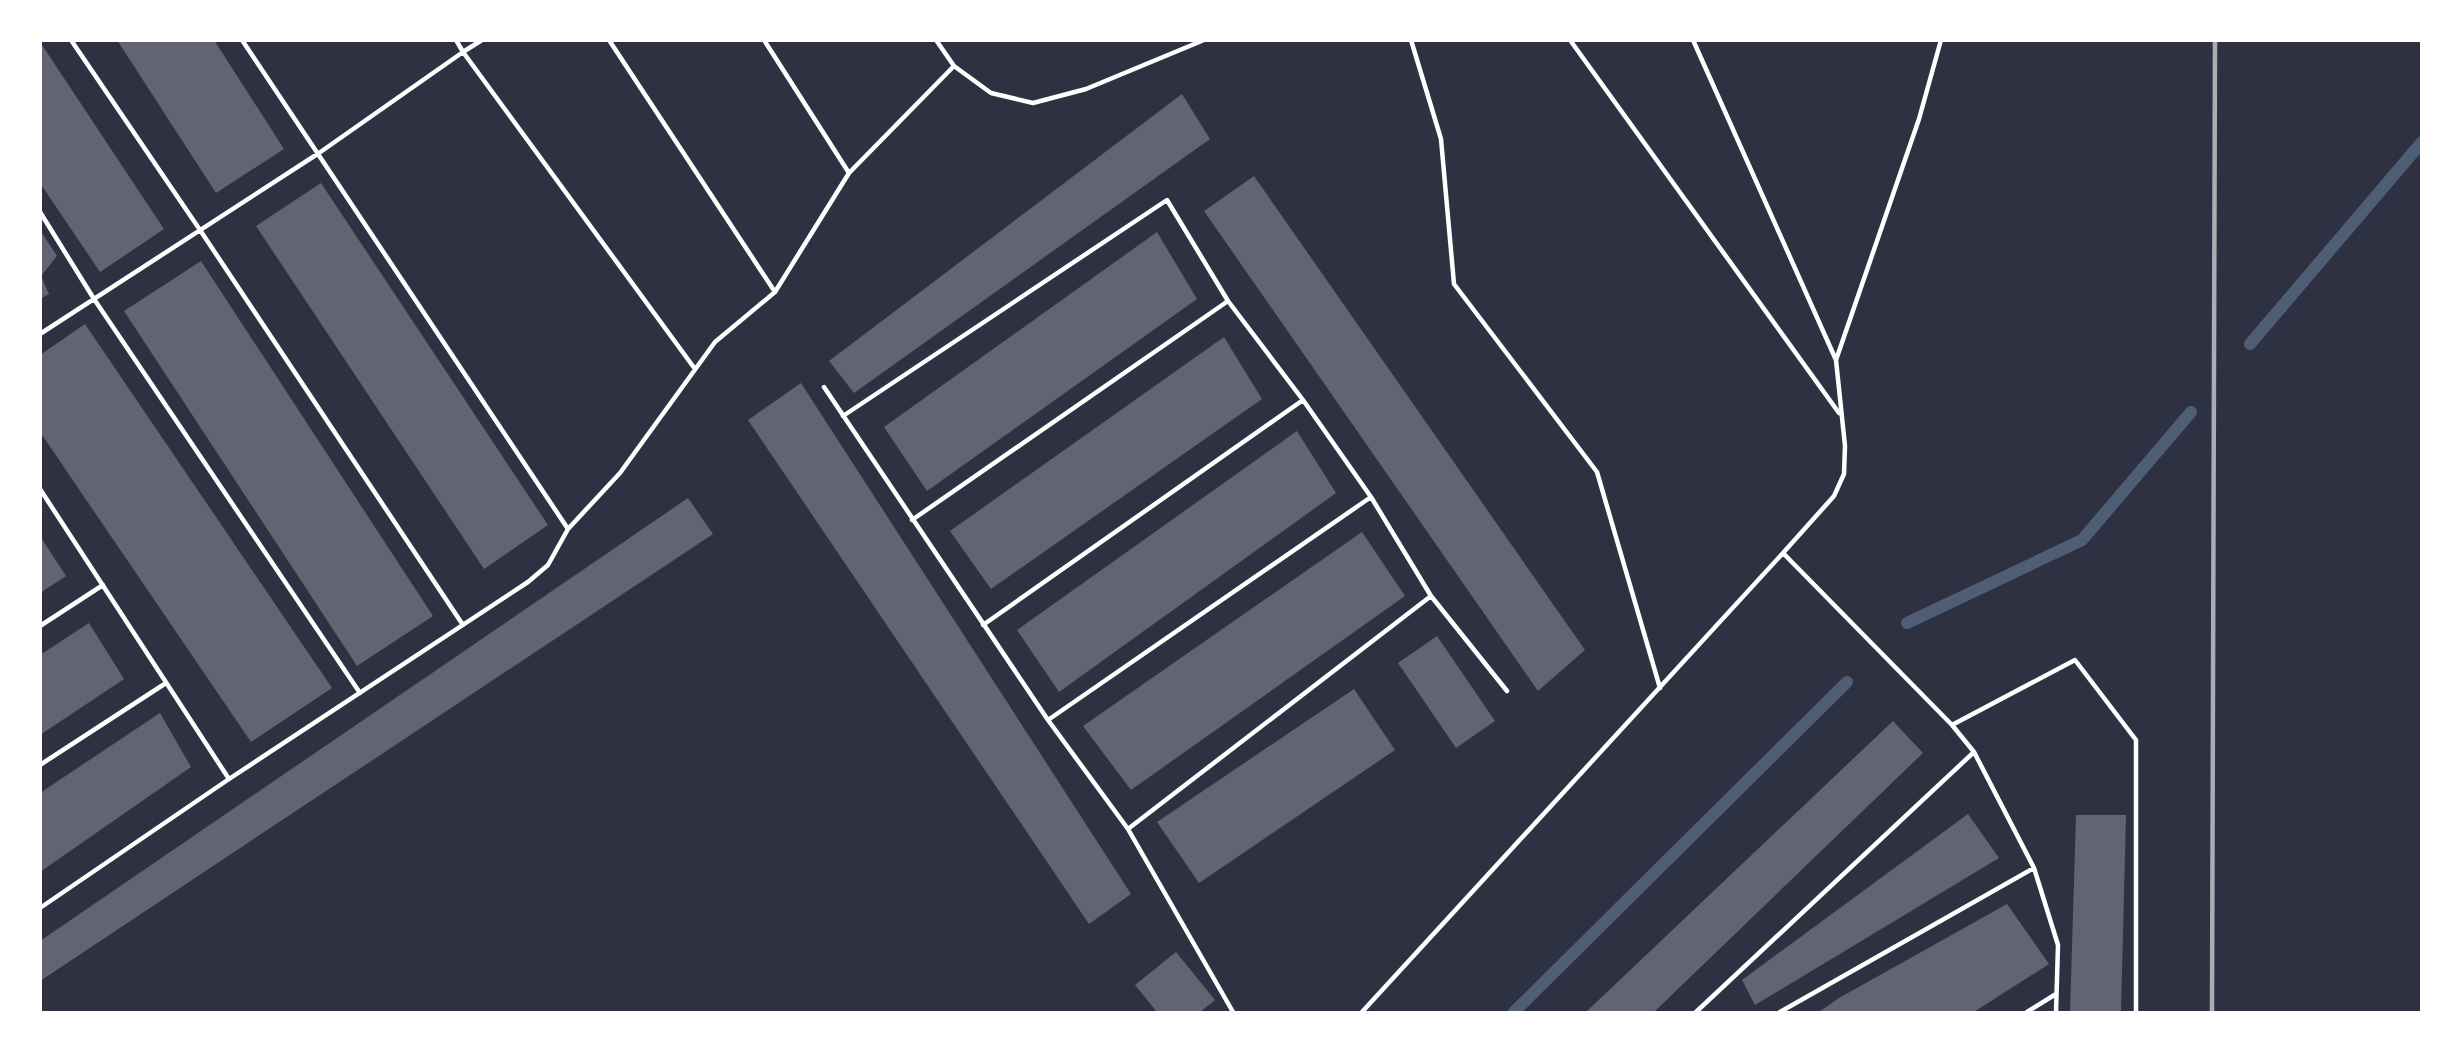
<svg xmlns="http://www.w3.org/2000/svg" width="2462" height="1053" viewBox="0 0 2462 1053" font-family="'Fira Sans Condensed',sans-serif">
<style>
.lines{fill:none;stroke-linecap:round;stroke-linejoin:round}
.stream{stroke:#4f5d75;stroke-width:12}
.building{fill:#626471}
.service{stroke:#fff;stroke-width:4.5}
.rail{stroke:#abadb3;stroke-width:4.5}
</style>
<rect width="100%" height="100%" fill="#2d3142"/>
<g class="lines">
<!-- stream -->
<path class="stream" d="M2250 344 2422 142
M1907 623 2082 540 2191 412
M1514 1012 1847 682"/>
</g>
<!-- building -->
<path class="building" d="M117 40H214L284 149 216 193Z
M40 42 164 229 100 272 40 183Z
M1182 94 1210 139 854 393 829 361Z
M1254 176 1585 650 1538 691 1204 211Z
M321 183 548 525 484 569 256 226Z
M40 230 57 256 41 276 49 294 40 299Z
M1157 232 1197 299 927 491 884 427Z
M201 261 433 616 357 666 124 311Z
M85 324 332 688 251 742 40 432V355Z
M1224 337 1262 399 991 589 950 531Z
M801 383 1131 894 1089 924 748 420Z
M1297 431 1336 493 1059 692 1017 630Z
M688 498 713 534 40 981V941Z
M1362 532 1405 596 1131 790 1083 726Z
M40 536 66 576 40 593Z
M89 623 124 679 40 735V655Z
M1437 636 1495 721 1456 748 1398 663Z
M1354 689 1395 750 1199 883 1157 822Z
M160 713 191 767 40 872V793Z
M1893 721 1923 753 1654 1012H1586Z
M1968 814 1999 858 1755 1005 1742 980Z
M2076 815H2126L2121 1012H2070Z
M2007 904 2049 964 1974 1012H1819L1839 998Z
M1176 952 1215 1000 1200 1012H1157L1135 985Z"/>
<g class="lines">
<!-- service -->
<path class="service" d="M71 40 200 230 463 625
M242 40 568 529
M456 40 463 52 482 40
M764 40 849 173
M1411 40 1441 139 1454 284 1597 472 1660 688
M1570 40 1839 413
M1693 40 1836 360 1845 446 1844 474 1834 496 1783 553
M954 66 991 93 1033 103 1086 89 1204 40
M40 212 94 299 360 693
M775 292 849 173 954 66 936 40
M40 334 319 153 463 52 695 369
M1836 360 1919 119 1941 40
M824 387 1048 720 1128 829 1233 1012
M843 416 1167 200 1228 301 1303 400 1371 497 1431 596 1507 691
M40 489 229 779
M912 520 1228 301
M983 625 1303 400
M40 626 103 585
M1048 720 1371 497
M1952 725 2075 660 2136 740V1012
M40 765 166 683
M1128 829 1431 596
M40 908 229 779 528 582 548 565 568 529 620 473 715 342 775 292 609 40
M1362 1012 1783 553 1952 725 1974 752 2034 868 2058 945 2056 1012
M1696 1012 1974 752
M1780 1012 2034 868
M2027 1012 2056 994"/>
<!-- rail -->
<path class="rail" d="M2212 1012 2215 40"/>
</g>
<!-- border -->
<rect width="2462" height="1053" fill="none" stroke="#ffffff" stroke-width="84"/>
</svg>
